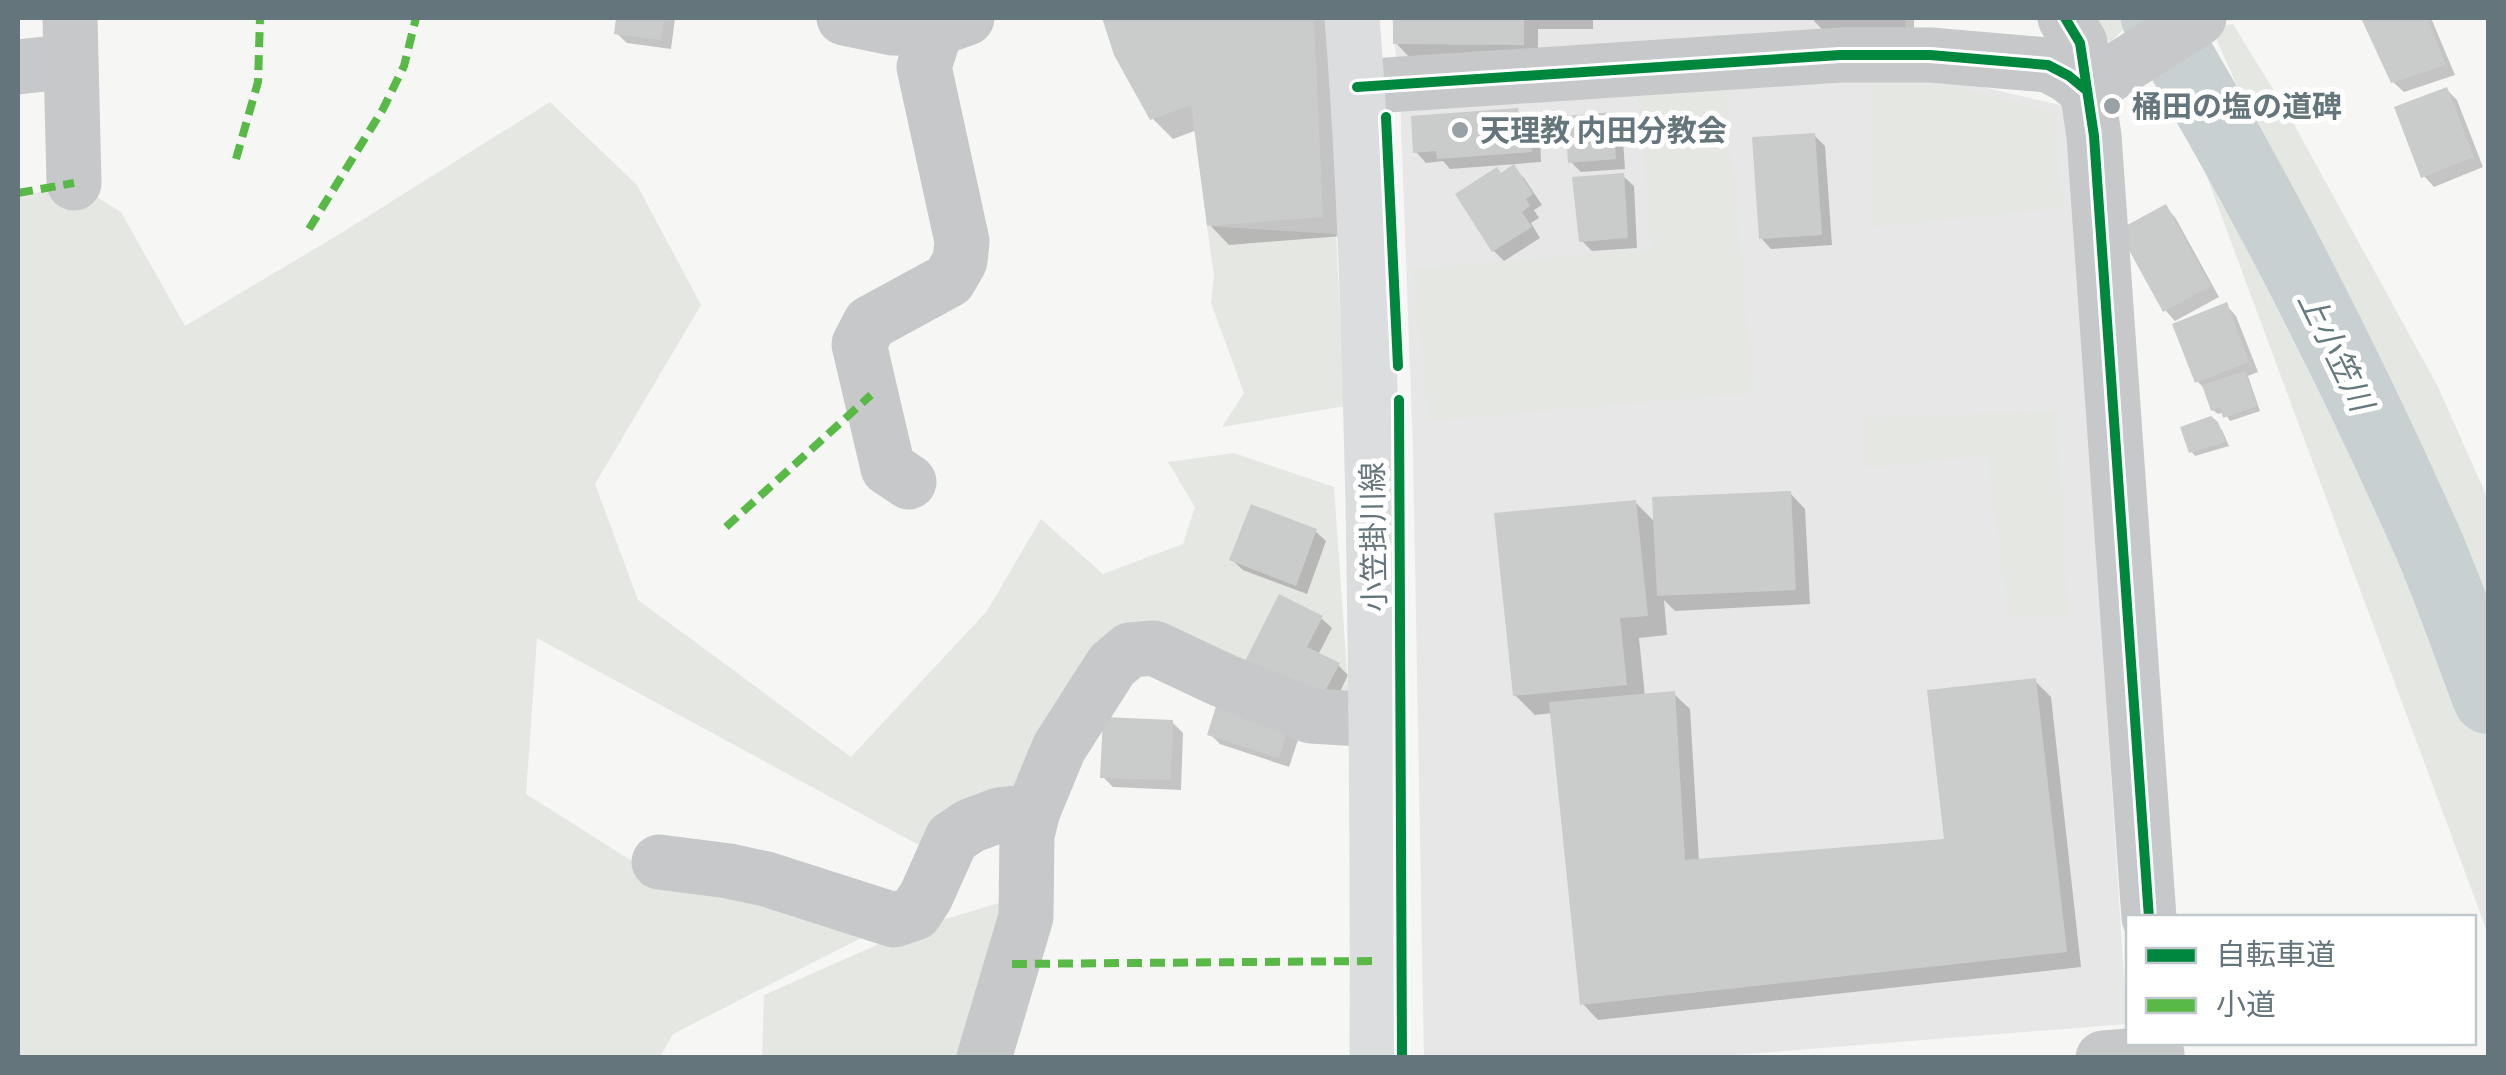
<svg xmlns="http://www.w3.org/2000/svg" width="2506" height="1075" viewBox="0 0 2506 1075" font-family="'Public Sans','Noto Sans JP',sans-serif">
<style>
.built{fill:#e6e7e6}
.green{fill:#e5e7e3}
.shadow{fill:#0003}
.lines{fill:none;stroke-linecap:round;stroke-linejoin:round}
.river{stroke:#c8d0d2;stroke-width:70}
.building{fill:#cacccc}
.minor{stroke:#c6c8c9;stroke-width:55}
.major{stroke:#dcddde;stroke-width:55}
.quiet{stroke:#58b947;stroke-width:8;stroke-dasharray:15 8;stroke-linecap:butt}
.cycleway-casing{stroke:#fff;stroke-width:16}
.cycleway{stroke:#00873e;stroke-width:10}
.poi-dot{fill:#98a2a6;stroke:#fff;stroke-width:4}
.labels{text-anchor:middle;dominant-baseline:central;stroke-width:10;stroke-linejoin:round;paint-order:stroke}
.poi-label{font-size:30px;font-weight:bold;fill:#65757c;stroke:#fff;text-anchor:start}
.street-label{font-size:30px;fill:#65757c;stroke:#fff}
.water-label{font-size:32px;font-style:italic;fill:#657a7e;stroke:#fff}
</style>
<rect width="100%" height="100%" fill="#f6f6f5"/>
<!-- built -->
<path class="built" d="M1392 18H1906L1905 69 2068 107 2127 1024 1710 1057H1424L1413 450 1400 96Z"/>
<!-- green -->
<path class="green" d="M2090 18H2140L2131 21 2110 43Z
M2233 24 2290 117 2438 387 2488 499V934L2201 161 2254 124 2211 27Z
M1871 80 1955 87 2055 113 2062 208 1871 227Z
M1725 89 1754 393 1429 421 1413 269 1652 249 1638 94Z
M550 102 637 185 701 305 595 484 638 600 851 757 987 611 1041 519 1103 574 1183 544 1195 507 1168 462 1234 453 1334 487 1349 700 1156 633 1017 799 928 850 537 638 526 794 659 878 873 932 673 1034 660 1057 18 1058V198L74 183 121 212 185 326 343 232Z
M1207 226 1336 234 1345 406 1222 427 1244 393 1211 303 1214 275Z
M2056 411 2069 616 2009 617 1987 455 1866 468 1862 418Z
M1016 898 975 1057 762 1058 764 995 915 928Z"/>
<!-- shadow -->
<path class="shadow" d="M619 18H675L671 49 627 43 616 33Z
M1105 18H1332L1342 236 1229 245 1209 224 1197 130 1173 139 1152 118 1117 54Z
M1396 18H1593V29H1538V60L1411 59 1396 43Z
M1814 18H1914V31L1829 36 1814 21Z
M1923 18H1973L1926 20Z
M2364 18H2431L2455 75 2404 92 2393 82Z
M2447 90 2457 100 2483 167 2434 187 2424 176Z
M1517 111 1527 121V125L1540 136 1541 162 1450 169 1443 161 1426 163 1416 152Z
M1612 115 1622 126 1625 169 1581 172 1571 162Z
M1814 135 1825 146 1832 245 1771 249 1761 238Z
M1514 168 1524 178 1542 205 1534 210 1539 218 1531 223 1540 238 1504 261 1494 251 1459 195 1502 176Z
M1623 176 1634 186 1637 248 1592 251 1581 240Z
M2165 207 2175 217 2219 297 2175 321 2165 310Z
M2226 305 2236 316 2258 372 2248 376 2260 411 2230 421 2224 412 2218 414 2213 410 2207 391 2197 381Z
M2210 419 2222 430 2229 446 2195 456 2191 451Z
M1790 493 1805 509 1810 604 1675 611 1664 600 1667 635 1639 638 1645 696 1674 694 1690 709 1699 861 1947 841 2035 681 2051 697 2081 967 1598 1020 1583 1004 1553 713 1535 715 1515 695 1635 502 1656 523Z
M1315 531 1326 541 1307 594 1243 570 1232 560Z
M1321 618 1332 628 1318 655 1338 665 1348 675 1332 708 1259 670Z
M1172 722 1183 733 1181 790 1113 787 1103 777Z
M1287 729 1298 740 1289 767 1220 744 1210 734Z"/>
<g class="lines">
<!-- river -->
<path class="river" d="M2156 18C2258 186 2348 363 2428 543 2450 594 2468 647 2488 699"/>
</g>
<!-- building -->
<path class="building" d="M616 18H664L661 40 614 34Z
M1102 18H1314L1323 217 1207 226 1191 105 1150 120 1114 55Z
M1393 18H1524V45L1393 44Z
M2361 18H2427L2446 65 2391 83Z
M2447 87 2474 157 2421 178 2394 107Z
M1518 108 1519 123H1530L1532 152 1437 159 1436 151 1413 153 1411 116Z
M1613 112 1616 159 1568 163 1565 116Z
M1815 133 1822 235 1759 239 1752 137Z
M1514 164 1533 194 1526 199 1530 206 1522 212 1532 227 1492 252 1455 194 1497 167 1501 173Z
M1624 173 1628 238 1579 242 1572 177Z
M2166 204 2211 286 2163 312 2118 230Z
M2227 302 2249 362 2195 383 2172 324Z
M2245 371 2257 406 2223 418 2220 408 2211 411 2202 385Z
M2211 416 2218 422 2226 442 2189 453 2180 427Z
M1791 491 1796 590 1657 596 1652 497Z
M1636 500 1648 616 1620 618 1627 685 1513 696 1494 513Z
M1251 504 1317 529 1296 586 1229 560Z
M1279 594 1323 616 1307 647 1340 663 1321 699 1245 661Z
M2036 678 2067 952 1580 1005 1549 702 1675 691 1685 860 1944 839 1927 690Z
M1217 703 1289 727 1279 758 1207 735Z
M1103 717 1173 720 1171 780 1100 778Z"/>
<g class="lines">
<!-- minor -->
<path class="minor" d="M70 18 74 183
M844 18 893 28 936 29
M2065 18 2080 43 2094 136 2149 918
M18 67 71 61
M1357 87 1840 55H1930L2048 65 2069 76 2086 90
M2086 90 2199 18
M909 482 888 468 859 344 870 323 949 280 960 261 962 241 924 67 936 29 967 18
M659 862 729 871 766 879 894 920 915 913 926 896 952 838 970 826 999 815 1033 811
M984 1058 1026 917 1027 835 1033 811 1059 748 1112 665 1130 650 1154 648 1222 680 1311 716 1377 720
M2103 1058 2157 1054"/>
<!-- major -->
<path class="major" d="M1352 18C1365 179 1369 341 1373 503 1376 688 1378 873 1377 1058"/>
<!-- quiet -->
<path class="quiet" d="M236 159 258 82 260 18
M18 193 74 183
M309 229 383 109 404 66 416 18
M726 527 871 395
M1012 964 1378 961"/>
<defs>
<path id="cycleway" d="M2065 18 2080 43 2094 136 2149 918
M1357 87 1840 55H1930L2048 65 2069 76 2086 90
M1386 117 1398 366
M1399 400 1402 1058"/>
</defs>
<!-- cycleway casing -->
<use href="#cycleway" class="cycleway-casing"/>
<!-- cycleway -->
<use href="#cycleway" class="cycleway"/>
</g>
<!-- markers -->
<g class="poi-dot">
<circle cx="2112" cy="106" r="10"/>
<circle cx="1460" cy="130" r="10"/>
</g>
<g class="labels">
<!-- poi labels -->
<g class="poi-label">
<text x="2132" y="106">桶田の塩の道碑</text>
<text x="1480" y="130">天理教 内田分教会</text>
</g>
<!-- street labels -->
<g class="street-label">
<text transform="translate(1373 537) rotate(-91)">小笠掛川線</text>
</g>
<!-- water labels -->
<g class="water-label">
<text transform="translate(2336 351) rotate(64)">上小笠川</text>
</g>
</g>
<!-- border -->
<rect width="2506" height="1075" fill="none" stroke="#65757c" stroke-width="40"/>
<!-- legend -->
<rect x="2126" y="915" width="350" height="130" fill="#ffffff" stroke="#c1c8cb" stroke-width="2.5"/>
<rect x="2146" y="948" width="50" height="15" fill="#00873e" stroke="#c1c8cb" stroke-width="2.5"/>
<text x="2216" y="965" font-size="30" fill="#65757c">自転車道</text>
<rect x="2146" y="998" width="50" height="15" fill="#58b947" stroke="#c1c8cb" stroke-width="2.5"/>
<text x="2216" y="1015" font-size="30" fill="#65757c">小道</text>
</svg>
